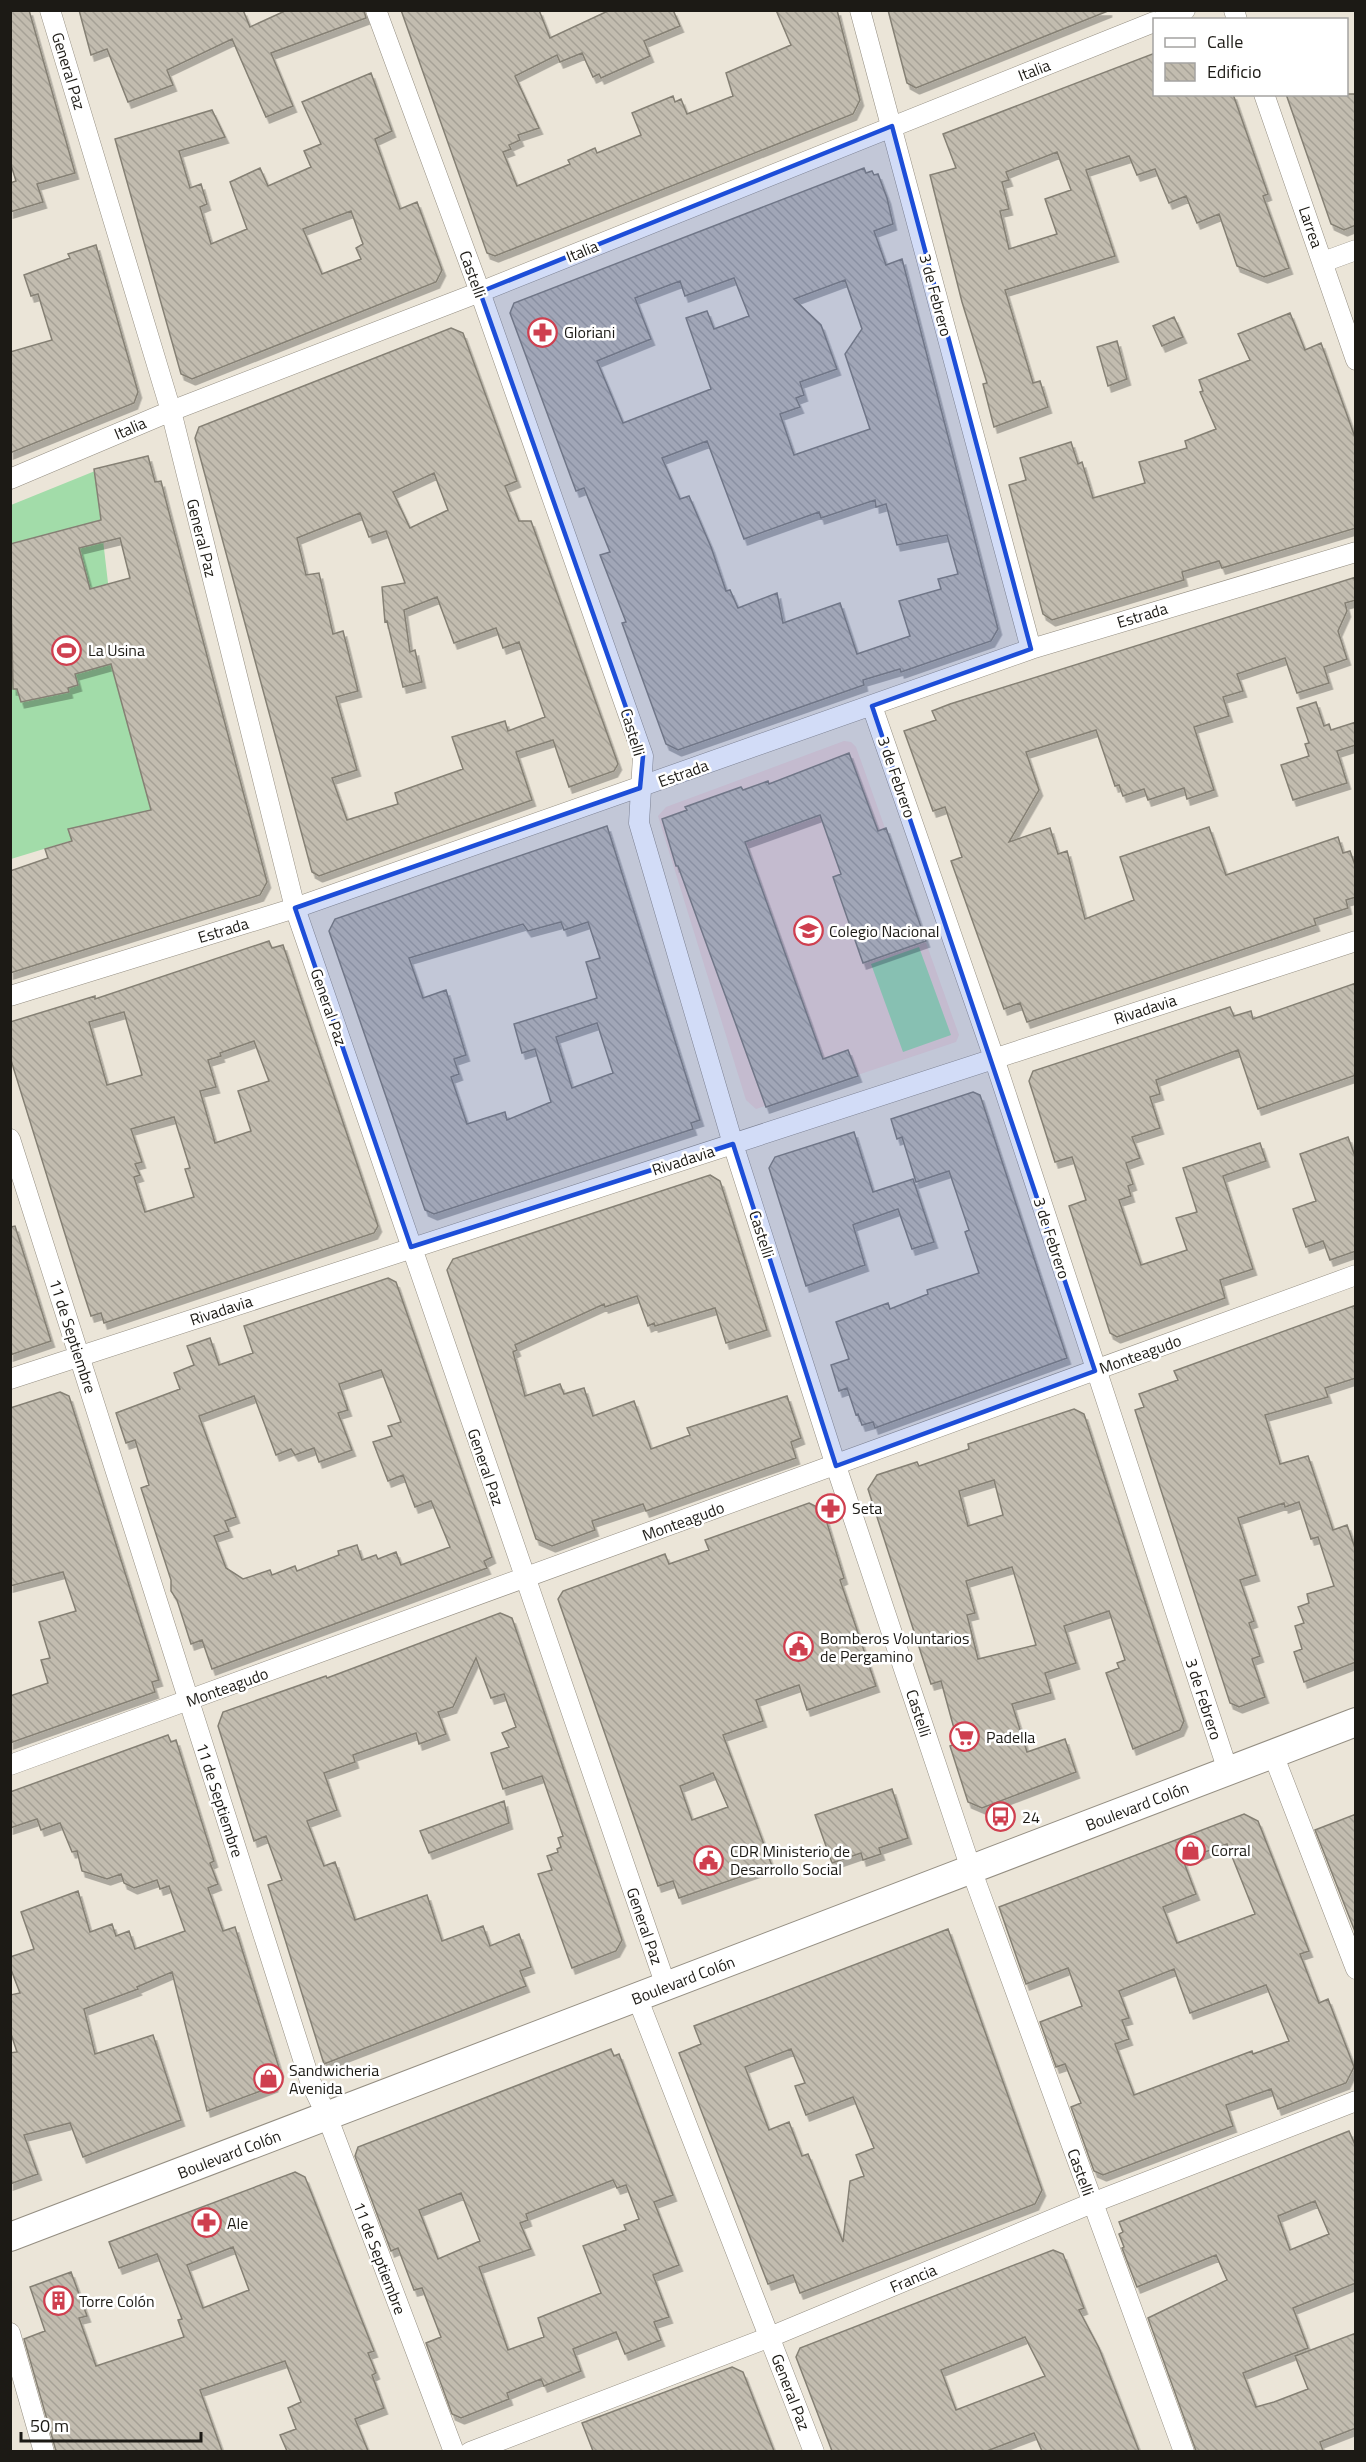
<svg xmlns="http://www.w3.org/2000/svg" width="1366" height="2462" viewBox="0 0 1366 2462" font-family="'Titillium Web',sans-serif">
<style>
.education{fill:#eed6cd}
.grass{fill:#a2dca9}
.building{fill:url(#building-back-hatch);stroke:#858074;stroke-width:1.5;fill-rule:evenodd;filter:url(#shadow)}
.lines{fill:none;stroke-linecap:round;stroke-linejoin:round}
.minor-casing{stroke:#948e82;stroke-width:21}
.secondary-casing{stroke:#948e82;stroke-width:30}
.minor{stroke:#fff;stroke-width:20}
.secondary{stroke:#fff;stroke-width:28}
.marked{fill:#1d4ed8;fill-opacity:0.2;stroke:#1d4ed8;stroke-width:4.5;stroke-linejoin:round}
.labels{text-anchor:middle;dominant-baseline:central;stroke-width:5;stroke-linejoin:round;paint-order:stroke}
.street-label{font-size:16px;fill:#1c1a15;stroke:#fff}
.poi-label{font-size:16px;fill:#1c1a15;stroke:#fff;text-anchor:start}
</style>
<defs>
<pattern id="building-back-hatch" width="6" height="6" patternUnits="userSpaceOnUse" patternTransform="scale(1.5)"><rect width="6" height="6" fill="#c2bcaf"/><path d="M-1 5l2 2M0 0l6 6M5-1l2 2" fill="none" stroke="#a6a196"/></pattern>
<filter id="shadow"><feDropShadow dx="3.5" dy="6" stdDeviation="0" flood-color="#0004"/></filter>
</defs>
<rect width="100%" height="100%" fill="#ebe5d8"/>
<!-- education -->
<path class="education" d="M844 741 851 742 856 747 959 1035 956 1042 756 1109 746 1100 658 816 666 807Z"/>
<!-- grass -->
<path class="grass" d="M95 471 113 626 157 831 83 837 11 859V505Z
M919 947 951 1035 903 1052 871 964Z"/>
<!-- building -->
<path class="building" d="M10 10H29L75 173 37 184 43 202 10 212V183L16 181 10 162Z
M79 10H243L250 27 287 10H364L366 18 271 53 293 106 266 117 232 39 167 70 173 85 128 102 107 49 91 55Z
M401 10H539L550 38 610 10H673L680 26 644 41 650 56 601 78 599 74 593 77 582 53 560 62 557 55 515 76 539 128 518 135 520 140 509 145 511 149 503 152 517 186 570 164 568 160 595 148 597 153 641 135 632 113 673 96 675 102 681 99 687 114 733 96 726 73 791 45 776 10H837L860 100 853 114 495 256 487 253Z
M888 10H1108V11L916 88 907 83Z
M1155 53V94H1233L1268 194 1263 196 1289 268 1264 277 1237 266 1219 214 1197 223 1186 196 1169 203 1155 169 1137 175 1129 156 1086 170 1115 256 1005 290 1033 383 1040 381 1048 407 994 427 983 384 987 383 962 302 930 175 956 168 943 134ZM1057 152 1071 190 1045 199 1057 234 1009 249 1000 211 1009 209 1002 182 1009 180 1006 172Z
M371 73 392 131 375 139 400 209 417 202 442 270 436 282 192 379 181 374 115 139 212 110 225 137 179 151 190 188 201 184 207 204 200 207 211 244 247 229 230 182 260 168 268 186 311 167 304 151 321 144 302 102ZM351 211 363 244 356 248 361 259 322 274 303 229Z
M1286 94H1356V225L1344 230 1331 224Z
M864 168 866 173 872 171 874 175 878 174 887 198 893 224 874 231 886 265 902 259 998 629 991 641 901 672 900 669 863 680 864 685 678 750 666 744 622 623 626 622 600 555 610 552 584 488 576 491 510 313 514 303ZM734 278 749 316 714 329 707 311 686 318 711 389 623 423 597 361 651 339 635 298 680 281 685 296ZM845 280 862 329 845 354 870 429 794 455 780 414 800 407 796 398 804 395 800 382 837 369 821 325 794 299ZM707 441 744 539 819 512 821 518 875 500 876 507 886 504 897 545 947 535 958 574 938 579 941 589 899 601 910 636 857 654 840 603 783 623 777 593 738 608 730 590 726 591 711 547 689 496 680 499 662 458Z
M96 245 138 392 134 403 10 453V352L52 340 38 294 31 296 24 275 70 258 68 254Z
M1290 313 1305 350 1321 343 1356 440V528L1222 568 1219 561 1182 572 1184 580 1052 620 1043 614 1009 485 1026 480 1020 458 1071 442 1078 464 1082 462 1093 498 1145 483 1139 462 1187 448 1185 441 1216 429 1200 392 1203 391 1199 380 1250 360 1238 334Z
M1174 317 1183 337 1162 346 1153 326Z
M451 328 463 333 517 481 505 486 519 521H531L618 764 614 771 569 787 553 740 516 752 532 800 319 876 312 872 195 438 199 427ZM434 473 448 510 410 528 393 492ZM360 513 369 537 386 531 405 583 382 587 385 622 387 621 403 687 422 682 415 650 410 652 404 610 437 597 454 643 496 628 503 648 519 642 545 717 508 731 505 721 452 737 463 769 395 793 398 804 347 820 332 778 357 770 336 697 358 691 343 631 333 634 319 573 306 575 297 538Z
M1117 341 1127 379 1108 386 1097 347Z
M148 456 155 482 161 481 166 501 267 882 260 895 10 973V871L48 858 45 849 72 841 68 829 151 810 111 664 75 674 78 685 68 688 69 692 21 702 17 689H13L10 544 101 520 94 469ZM120 538 130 578 90 589 79 548Z
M1356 577V600L1345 603 1347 611 1338 631 1347 659 1324 667 1329 683 1297 693 1285 658 1237 674 1243 691 1223 697 1229 716 1194 727 1214 790 1187 799 1184 788 1148 800 1144 789 1123 796 1119 785 1115 786 1096 730 1026 752 1039 790 1009 842 1050 828 1058 854 1067 851 1085 919 1134 900 1120 857 1164 842 1209 827 1226 875 1338 837 1343 853 1350 851 1356 868V897L1346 900 1348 908 1314 919 1316 925 1027 1022 1020 1003 1004 1009 951 861 962 857 945 807 933 811 904 731 936 720 932 711 950 704Z
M1316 702 1324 726 1329 724 1331 730 1356 722V745L1337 751 1347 783 1293 800 1281 765 1309 756 1305 744 1309 743 1297 708Z
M849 753 878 831 886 828 926 941 863 963 833 877 841 874 820 815 745 842 823 1059 848 1050 858 1076 766 1107 678 866H676L662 819 687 810 685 807 741 787 743 790 768 781 769 784Z
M607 826 700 1120 691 1123 693 1129 434 1214 425 1210 329 931 335 919ZM561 922 564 930 588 922 600 958 586 962 597 998 514 1024 522 1053 535 1049 551 1102 507 1120 505 1112 467 1124 451 1077 459 1074 454 1059 466 1055 446 990 423 998 409 958 523 924 528 931ZM597 1023 613 1073 572 1088 556 1037Z
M269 941 272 948 283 945 378 1226 374 1233 104 1323 101 1313 91 1316 78 1276 10 1057V1022L95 996V999ZM124 1012 142 1075 107 1085 89 1022ZM254 1041 269 1081 238 1091 251 1131 215 1143 200 1091 216 1087 208 1060 221 1056 220 1053ZM174 1117 190 1168 185 1169 194 1197 145 1212 134 1177 140 1175 135 1164 142 1162 131 1129Z
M1356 983V1075L1258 1109 1238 1050 1156 1080 1160 1094 1150 1097 1160 1128 1132 1137 1140 1158 1126 1163 1133 1184 1128 1186 1131 1196 1119 1200 1141 1265 1187 1250 1176 1218 1197 1212 1183 1168 1260 1143 1266 1161 1223 1176 1253 1269 1220 1280 1225 1298 1117 1337 1110 1333 1069 1206 1086 1200 1072 1157 1055 1162 1029 1081 1033 1071 1230 1007 1234 1016 1251 1011 1253 1019Z
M973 1092 980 1095 1067 1358 875 1428 873 1422 862 1425 858 1414 856 1415 847 1388 839 1391 831 1365 849 1359 836 1322 888 1303 890 1309 928 1294 927 1290 979 1273 965 1232 969 1230 949 1171 916 1182 902 1137 897 1139 891 1119Z
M854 1132 873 1192 913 1179 934 1242 912 1249 898 1209 855 1224 853 1225 865 1265 806 1286 769 1168 775 1157Z
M1348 1137 1356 1159V1251L1330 1260 1323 1241 1306 1247 1293 1209 1316 1201 1300 1154Z
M710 1175 720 1181 767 1330 726 1343 715 1308 655 1326 654 1323 648 1326 637 1296 605 1307 604 1304 515 1345 517 1350 513 1352 525 1396 560 1384 564 1394 584 1388 593 1416 634 1401 651 1449 690 1435 687 1428 787 1396 801 1438 791 1442 796 1458 646 1511 643 1504 592 1521 595 1530 552 1546 536 1539 447 1270 453 1259Z
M15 1226 51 1341 10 1355V1227Z
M388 1278 396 1282 492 1557 484 1561 487 1568 212 1669 202 1640 191 1644 177 1600 171 1591V1580L141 1488 149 1485 135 1440 126 1443 116 1413 180 1389 174 1373 194 1365 187 1346 210 1338 219 1365 253 1353 244 1326ZM381 1370 401 1422 388 1426 392 1436 373 1442 388 1481 403 1475 415 1507 431 1501 450 1547 401 1565 396 1552 378 1559 376 1555 362 1560 357 1545 338 1551 339 1555 297 1571 295 1566 272 1575 270 1570 243 1579 226 1568 214 1536 229 1531 225 1521 236 1517 199 1416 254 1396 276 1455 291 1449 295 1455 314 1448 319 1462 352 1450 338 1413 348 1410 339 1384Z
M1356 1305V1378L1325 1388 1328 1397 1265 1415 1280 1464 1308 1456 1333 1530 1347 1525 1356 1551V1662L1304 1682 1294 1652 1302 1649 1295 1626 1304 1623 1298 1607 1309 1603 1307 1594 1334 1586 1318 1537 1311 1539 1299 1502 1285 1507 1284 1503 1238 1518 1256 1575 1240 1580 1254 1621 1249 1623 1260 1656 1252 1659 1265 1697 1239 1707 1230 1703 1135 1410 1144 1407 1139 1394 1178 1380 1174 1371Z
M60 1392 69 1396 159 1680 152 1682 155 1692 10 1743V1696L48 1683 41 1660 50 1658 39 1622 76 1611 63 1572 10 1586V1408Z
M1074 1409 1084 1414 1184 1721 1180 1730 1133 1749 1106 1673 1119 1668 1117 1663 1125 1660 1109 1611 1064 1626 1076 1663 1045 1673 1051 1693 1012 1704 1027 1752 1065 1739 1076 1772 982 1808 968 1802 950 1746 958 1743 941 1681 931 1684 868 1489 877 1475 917 1462 919 1466 969 1449 968 1444ZM994 1480 1003 1515 968 1526 959 1491ZM1012 1567 1036 1645 978 1659 967 1615 975 1613 966 1581Z
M809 1503 823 1510 844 1578 840 1580 876 1686 807 1710 799 1685 756 1700 763 1721 723 1735 772 1866 679 1898 673 1881 658 1886 558 1599 563 1591 665 1554 669 1564 709 1550 705 1540ZM713 1773 728 1807 692 1820 680 1786Z
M500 1613 512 1618 622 1940 616 1951 572 1968 538 1874 552 1870 547 1856 558 1852 557 1849 561 1847 558 1838 563 1836 542 1776 503 1789 491 1753 509 1747 502 1733 516 1727 504 1694 491 1698 476 1658 453 1707 438 1712 446 1734 419 1744 416 1733 353 1755 355 1762 324 1773 337 1810 307 1821 324 1866 335 1862 355 1920 427 1895 442 1941 483 1926 490 1946 519 1934 531 1967 520 1971 526 1986 324 2064 268 1885 282 1880 266 1836 254 1841 218 1726 223 1712 326 1676 327 1678Z
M168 1735 171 1742 176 1740 214 1861 210 1863 218 1884 208 1888 223 1931 235 1927 280 2071 274 2086 207 2111 172 1972 137 1987 138 1989 84 2009 95 2054 153 2035 181 2120 83 2157 70 2123 24 2135 38 2174 10 2184V2053L17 2052 10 2031V1995L20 1993 10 1967V1957L34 1949 21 1912 78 1891 90 1932 112 1924 116 1936 129 1931 135 1949 185 1931 169 1886 160 1889 157 1880 134 1888 124 1883 121 1874 107 1879 82 1871 77 1851 72 1852 60 1823 41 1830 37 1819 10 1828V1792Z
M892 1789 908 1838 879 1848 881 1854 863 1860 861 1853 832 1863 815 1815Z
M504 1801 509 1823 429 1853 420 1831Z
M1244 1814 1258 1821 1309 1951 1300 1954 1319 2003 1328 1999 1354 2067 1346 2083 1278 2109 1271 2089 1226 2105 1233 2126 1103 2175 1094 2171 1071 2107 1081 2103 1065 2064 1056 2067 1040 2022 1082 2006 1068 1968 1026 1984 999 1907ZM1227 1844 1255 1914 1177 1943 1163 1907 1196 1894 1183 1860ZM1174 1969 1190 2013 1266 1985 1289 2041 1253 2054 1252 2051 1134 2095 1115 2044 1129 2039 1122 2020 1129 2018 1119 1991Z
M1356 1814V1934L1315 1830Z
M948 1929 1042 2190 1035 2204 800 2293 793 2275 768 2284 679 2053 701 2044 694 2026ZM791 2049 805 2083 795 2086 806 2115 853 2097 874 2148 856 2155 864 2176 850 2181 843 2242 808 2154 802 2156 789 2122 769 2130 745 2067Z
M611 2049 614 2056 619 2054 673 2195 654 2202 679 2265 653 2275 669 2317 654 2322 661 2340 625 2354 616 2332 573 2349 581 2371 544 2386 541 2379 507 2393 509 2399 461 2418 452 2414 426 2343 441 2337 422 2288 414 2290 398 2248 391 2251 355 2156 358 2147ZM613 2180 617 2188 626 2185 639 2219 624 2225 626 2230 583 2246 601 2293 538 2318 544 2337 508 2350 479 2267 531 2249 520 2223 528 2220 526 2214ZM461 2193 480 2241 438 2259 419 2210Z
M1349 2131 1356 2147V2283L1293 2308 1308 2348 1243 2373 1256 2407 1274 2402 1308 2389 1295 2356 1356 2333V2428L1320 2442 1323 2451H1196L1148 2318 1227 2280 1216 2255 1137 2287 1122 2248 1124 2247 1119 2234 1123 2232 1119 2222ZM1315 2201 1329 2234 1290 2250 1278 2216Z
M295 2172 305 2177 374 2351 368 2353 376 2373 372 2375 384 2408 355 2419 368 2451H287L280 2435 296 2429 288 2408 301 2402 285 2361 200 2390 222 2451H56L24 2339 45 2331 30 2287 71 2272 87 2316 79 2318 96 2366 184 2337 178 2320 182 2319 157 2254 119 2268 109 2242ZM233 2247 249 2290 203 2308 187 2265Z
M1053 2250 1063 2254 1084 2308 1079 2310 1099 2348 1139 2451H1042L1034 2433 987 2451H832L796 2357 800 2348ZM1025 2337 1045 2376 956 2410 941 2370Z
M732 2367 743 2372 774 2451H593L582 2423Z"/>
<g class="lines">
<defs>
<path id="minor" d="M50 10 171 411 295 908 666 1986
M376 10 480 292 643 756 639 823 733 1144 836 1466 971 1869 1184 2452
M860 10 1031 649
M1234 10 1237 20
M1162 20 1185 10
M1264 94 1356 360
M1323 262 1356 250
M10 479 171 411 480 292 1154 22
M872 706 994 1058 1228 1771
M10 996 295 908 1031 649 1356 552
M10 1139 310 2081 327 2116 454 2452
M10 1379 1356 941
M1273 1754 1356 1969
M10 1765 1356 1275
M637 1997 814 2452
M10 2333 44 2452
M470 2452 770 2337 1092 2203 1356 2101"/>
<path id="secondary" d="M10 2237 1356 1722"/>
</defs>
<!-- minor casing -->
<use href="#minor" class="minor-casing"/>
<!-- secondary casing -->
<use href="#secondary" class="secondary-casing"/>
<!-- minor -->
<use href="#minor" class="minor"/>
<!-- secondary -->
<use href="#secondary" class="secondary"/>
</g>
<!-- marked area -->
<path class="marked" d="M892 126 1031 649 872 706 1095 1371 836 1466 733 1144 411 1247 295 908 640 788 643 756 480 292Z"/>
<!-- icons -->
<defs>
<symbol id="pharmacy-ring" viewBox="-11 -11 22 22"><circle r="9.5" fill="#fff" stroke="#cf3f4f" stroke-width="1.5"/><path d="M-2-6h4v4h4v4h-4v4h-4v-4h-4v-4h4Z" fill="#cf3f4f"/></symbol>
<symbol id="stadium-ring" viewBox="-11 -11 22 22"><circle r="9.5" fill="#fff" stroke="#cf3f4f" stroke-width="1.5"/><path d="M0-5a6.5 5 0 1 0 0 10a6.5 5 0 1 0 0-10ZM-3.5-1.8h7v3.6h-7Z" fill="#cf3f4f"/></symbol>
<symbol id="school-ring" viewBox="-11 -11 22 22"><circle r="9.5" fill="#fff" stroke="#cf3f4f" stroke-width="1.5"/><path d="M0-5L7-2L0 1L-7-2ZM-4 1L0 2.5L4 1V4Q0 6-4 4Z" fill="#cf3f4f"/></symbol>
<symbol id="civic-ring" viewBox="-11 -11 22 22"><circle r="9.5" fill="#fff" stroke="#cf3f4f" stroke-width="1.5"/><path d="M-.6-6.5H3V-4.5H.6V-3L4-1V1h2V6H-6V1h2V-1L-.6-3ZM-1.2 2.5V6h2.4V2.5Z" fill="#cf3f4f"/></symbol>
<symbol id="supermarket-ring" viewBox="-11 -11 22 22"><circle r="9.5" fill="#fff" stroke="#cf3f4f" stroke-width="1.5"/><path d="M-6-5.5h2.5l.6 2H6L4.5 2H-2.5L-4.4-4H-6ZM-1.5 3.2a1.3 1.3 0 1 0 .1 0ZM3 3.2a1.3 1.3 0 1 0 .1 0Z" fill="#cf3f4f"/></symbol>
<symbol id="bus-ring" viewBox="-11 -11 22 22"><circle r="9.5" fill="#fff" stroke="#cf3f4f" stroke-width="1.5"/><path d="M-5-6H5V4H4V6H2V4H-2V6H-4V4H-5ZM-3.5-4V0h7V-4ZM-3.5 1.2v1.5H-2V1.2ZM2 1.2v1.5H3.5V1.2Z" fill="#cf3f4f"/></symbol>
<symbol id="shop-ring" viewBox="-11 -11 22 22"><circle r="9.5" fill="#fff" stroke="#cf3f4f" stroke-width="1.5"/><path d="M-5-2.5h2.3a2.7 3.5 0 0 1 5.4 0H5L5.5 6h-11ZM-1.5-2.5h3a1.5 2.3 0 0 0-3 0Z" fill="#cf3f4f"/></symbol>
<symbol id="building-ring" viewBox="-11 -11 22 22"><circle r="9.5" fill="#fff" stroke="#cf3f4f" stroke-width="1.5"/><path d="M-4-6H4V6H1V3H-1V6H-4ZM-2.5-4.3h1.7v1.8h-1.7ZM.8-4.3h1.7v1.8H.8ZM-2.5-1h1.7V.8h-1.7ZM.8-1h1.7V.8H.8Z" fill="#cf3f4f"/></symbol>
</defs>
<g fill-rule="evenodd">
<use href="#pharmacy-ring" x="526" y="316" width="33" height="33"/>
<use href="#stadium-ring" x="50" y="634" width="33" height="33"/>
<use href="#school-ring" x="792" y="914" width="33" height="33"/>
<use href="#pharmacy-ring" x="814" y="1492" width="33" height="33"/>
<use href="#civic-ring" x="782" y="1630" width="33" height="33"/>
<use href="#supermarket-ring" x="948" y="1720" width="33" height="33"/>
<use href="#bus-ring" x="984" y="1800" width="33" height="33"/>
<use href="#shop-ring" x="1174" y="1834" width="33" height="33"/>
<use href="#civic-ring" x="692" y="1844" width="33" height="33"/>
<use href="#shop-ring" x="252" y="2062" width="33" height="33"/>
<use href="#pharmacy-ring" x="190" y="2206" width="33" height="33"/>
<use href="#building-ring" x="42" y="2284" width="33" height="33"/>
</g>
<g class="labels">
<!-- street labels -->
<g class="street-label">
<text transform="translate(1034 70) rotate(-21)">Italia</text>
<text transform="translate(69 71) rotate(73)">General Paz</text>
<text transform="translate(1311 227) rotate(71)">Larrea</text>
<text transform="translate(582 251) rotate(-22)">Italia</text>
<text transform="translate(473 274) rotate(70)">Castelli</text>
<text transform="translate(936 295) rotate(75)">3 de Febrero</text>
<text transform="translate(130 428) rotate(-23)">Italia</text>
<text transform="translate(202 538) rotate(76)">General Paz</text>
<text transform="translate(1142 615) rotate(-17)">Estrada</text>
<text transform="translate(633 732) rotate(73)">Castelli</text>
<text transform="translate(683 773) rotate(-20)">Estrada</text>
<text transform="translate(897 777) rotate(71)">3 de Febrero</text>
<text transform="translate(223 930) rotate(-17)">Estrada</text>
<text transform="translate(329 1007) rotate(71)">General Paz</text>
<text transform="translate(1145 1009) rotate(-18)">Rivadavia</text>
<text transform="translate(683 1160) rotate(-18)">Rivadavia</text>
<text transform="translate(762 1234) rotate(72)">Castelli</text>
<text transform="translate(1052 1238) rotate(72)">3 de Febrero</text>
<text transform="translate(221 1310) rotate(-18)">Rivadavia</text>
<text transform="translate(73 1336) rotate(72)">11 de Septiembre</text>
<text transform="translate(1140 1354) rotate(-20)">Monteagudo</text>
<text transform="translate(486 1467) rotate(71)">General Paz</text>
<text transform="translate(683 1521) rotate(-20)">Monteagudo</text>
<text transform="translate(227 1687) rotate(-20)">Monteagudo</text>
<text transform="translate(1204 1699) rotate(72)">3 de Febrero</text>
<text transform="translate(919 1713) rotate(72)">Castelli</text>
<text transform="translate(220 1800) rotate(72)">11 de Septiembre</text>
<text transform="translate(1137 1806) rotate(-21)">Boulevard Colón</text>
<text transform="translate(645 1926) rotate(71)">General Paz</text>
<text transform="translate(683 1980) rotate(-21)">Boulevard Colón</text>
<text transform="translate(229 2154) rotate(-21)">Boulevard Colón</text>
<text transform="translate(1081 2172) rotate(70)">Castelli</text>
<text transform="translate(380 2258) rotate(69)">11 de Septiembre</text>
<text transform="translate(913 2278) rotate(-23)">Francia</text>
<text transform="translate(791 2392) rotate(69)">General Paz</text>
</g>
<!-- poi labels -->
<g class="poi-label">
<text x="564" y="332">Gloriani</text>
<text x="88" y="650">La Usina</text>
<text x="829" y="931">Colegio Nacional</text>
<text x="852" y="1508">Seta</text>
<text x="820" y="1638">Bomberos Voluntarios<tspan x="820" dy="18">de Pergamino</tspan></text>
<text x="986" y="1737">Padella</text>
<text x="1022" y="1817">24</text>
<text x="1211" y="1850">Corral</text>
<text x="730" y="1851">CDR Ministerio de<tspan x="730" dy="18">Desarrollo Social</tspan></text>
<text x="289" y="2070">Sandwicheria<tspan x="289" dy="18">Avenida</tspan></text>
<text x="227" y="2223">Ale</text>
<text x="79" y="2301">Torre Colón</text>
</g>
</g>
<!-- border -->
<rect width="1366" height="2462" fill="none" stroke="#1c1a15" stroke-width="24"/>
<!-- legend -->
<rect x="1153" y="18" width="195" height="78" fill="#ffffff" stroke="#a4a3a1" stroke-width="1.5"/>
<rect x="1165" y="38" width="30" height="9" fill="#ffffff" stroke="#a4a3a1" stroke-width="1.5"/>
<text x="1207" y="48" font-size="18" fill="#1c1a15">Calle</text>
<rect x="1165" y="63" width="30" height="18" fill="url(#building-back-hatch)" stroke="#a4a3a1" stroke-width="1.5"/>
<text x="1207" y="78" font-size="18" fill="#1c1a15">Edificio</text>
<!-- scale -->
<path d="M21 2432v9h180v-9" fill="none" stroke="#1c1a15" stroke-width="3"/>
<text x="30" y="2432" font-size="18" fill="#1c1a15" stroke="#ffffff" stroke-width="4.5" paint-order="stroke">50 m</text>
</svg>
